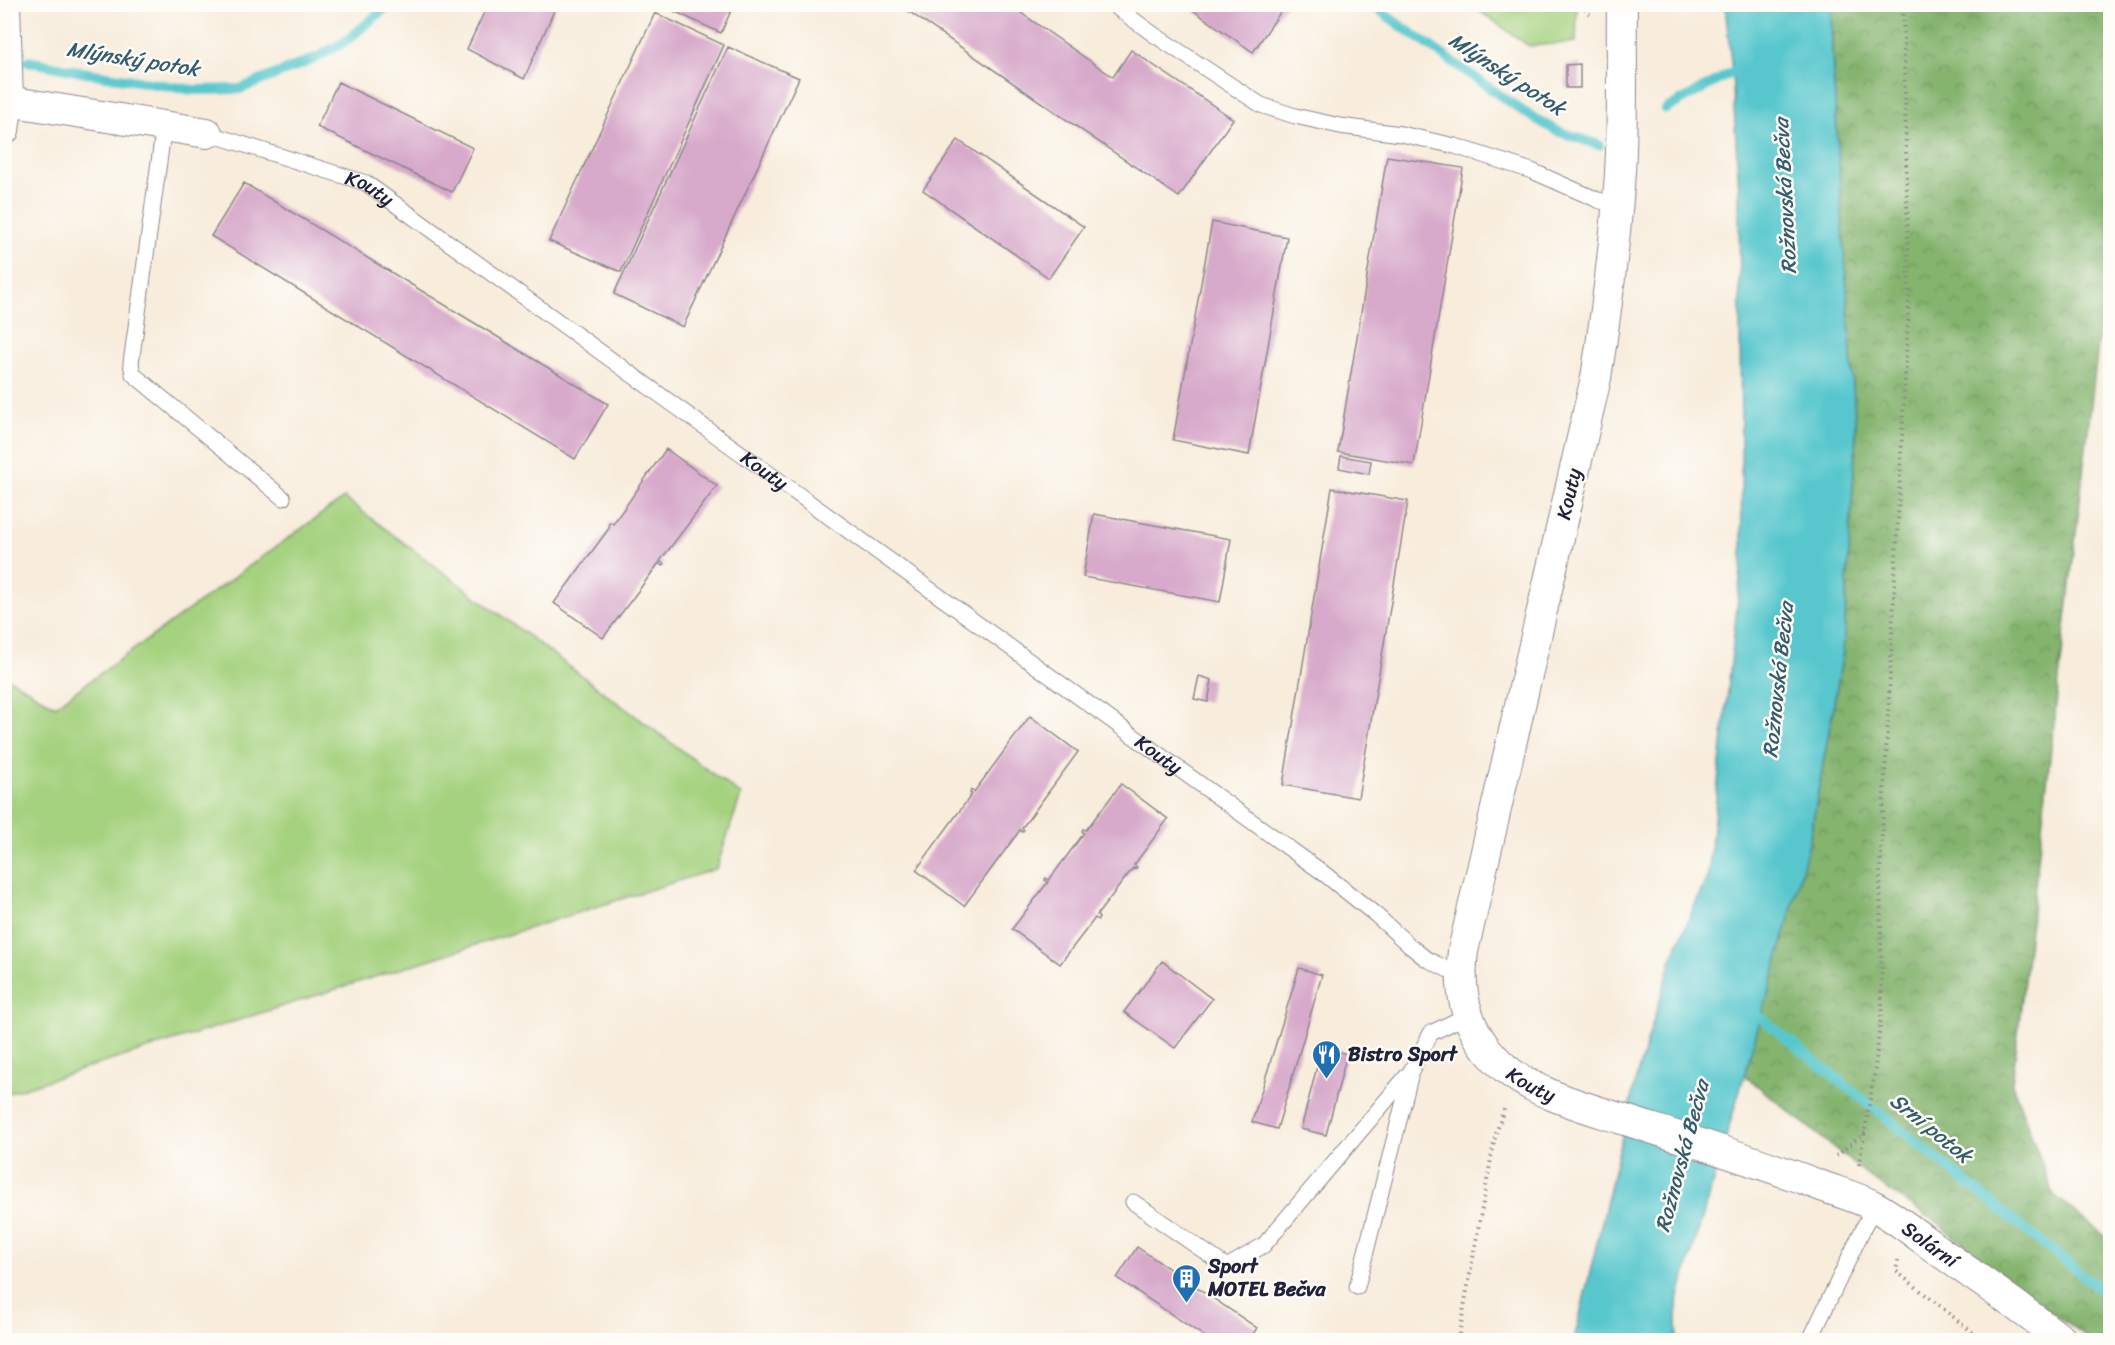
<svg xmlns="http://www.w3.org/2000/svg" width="2115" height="1345" viewBox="0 0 2115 1345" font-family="Sriracha,sans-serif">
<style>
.green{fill:#a5d27f;stroke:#647a5d;stroke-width:1.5}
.forest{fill:url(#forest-crowns);stroke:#536b54;stroke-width:1.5}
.water{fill:#59c7cd;stroke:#3e7484;stroke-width:1.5}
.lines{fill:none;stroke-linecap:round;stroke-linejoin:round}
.stream{stroke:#59c7cd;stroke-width:10}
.building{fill:#d7a9ca}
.service-casing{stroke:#8d878b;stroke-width:17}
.minor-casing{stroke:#8d878b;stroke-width:32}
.path{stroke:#8d878b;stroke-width:4;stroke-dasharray:1.5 4.5;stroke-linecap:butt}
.service{stroke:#fff;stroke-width:15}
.minor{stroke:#fff;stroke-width:30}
.labels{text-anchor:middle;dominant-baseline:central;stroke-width:5;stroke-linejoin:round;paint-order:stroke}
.street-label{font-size:20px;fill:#22223b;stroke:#fdfcf7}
.poi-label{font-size:20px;font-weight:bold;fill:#22223b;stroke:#fdfcf7;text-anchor:start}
.water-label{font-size:21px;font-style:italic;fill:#355c6e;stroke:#fdfcf7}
</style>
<defs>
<pattern id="forest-crowns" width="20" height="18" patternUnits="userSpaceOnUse" patternTransform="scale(1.5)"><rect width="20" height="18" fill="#84b46e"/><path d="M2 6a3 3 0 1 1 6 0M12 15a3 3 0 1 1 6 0" fill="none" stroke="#6c925c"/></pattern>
</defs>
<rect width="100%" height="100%" fill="#fdfcf7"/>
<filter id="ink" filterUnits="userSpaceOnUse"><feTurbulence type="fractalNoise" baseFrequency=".0167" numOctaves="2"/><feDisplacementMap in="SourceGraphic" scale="12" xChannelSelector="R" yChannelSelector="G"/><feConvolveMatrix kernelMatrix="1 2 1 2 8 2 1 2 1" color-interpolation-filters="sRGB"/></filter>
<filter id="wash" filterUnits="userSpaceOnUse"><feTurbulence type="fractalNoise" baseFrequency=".008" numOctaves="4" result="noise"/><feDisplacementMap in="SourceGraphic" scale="24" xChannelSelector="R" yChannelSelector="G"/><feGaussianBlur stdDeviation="1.35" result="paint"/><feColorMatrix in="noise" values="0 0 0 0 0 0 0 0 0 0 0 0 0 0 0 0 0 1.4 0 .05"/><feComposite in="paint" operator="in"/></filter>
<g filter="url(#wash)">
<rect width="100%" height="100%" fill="#f8ecdb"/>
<!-- green -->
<path class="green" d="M1471 5H1577L1576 42 1529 46Z
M344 498 741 795 716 869 5 1094V676L55 706Z"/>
<!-- forest -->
<path class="forest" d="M1831 5H2110V241L2012 1084 2054 1195 2110 1240V1340H2090L2027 1294 1937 1223 1875 1181 1744 1075 1809 843 1843 653 1856 434 1832 55Z"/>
<!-- water -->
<path class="water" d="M1725 5H1831L1832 55 1856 434 1843 653 1809 843 1774 974 1677 1303V1340H1574L1636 1078 1674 953 1708 875 1742 561 1739 193 1732 72Z"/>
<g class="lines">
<!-- stream -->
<path class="stream" d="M1370 4 1524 112 1557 131 1599 145
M28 61 82 72 193 90 240 89 316 58 346 41 390 4
M1666 109 1745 65
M1750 1009 2110 1297"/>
</g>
<g id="blocks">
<!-- building -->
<path class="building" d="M488 4H557L524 79 467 49Z
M666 4H734L721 33 665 7Z
M898 4H1008L1113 77 1131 50 1233 119 1179 197Z
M1184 4H1286L1253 52Z
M655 13 724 45 621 272 549 241Z
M728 47 799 78 683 327 614 294Z
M1580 64V88H1566V65Z
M338 82 473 148 452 192 317 127Z
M958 140 1084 227 1049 278 923 190Z
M1387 156 1463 168 1414 465 1338 452Z
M244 183 608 404 575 459 211 236Z
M1212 222 1287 237 1249 455 1173 440Z
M666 449 717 486 660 561 664 564 662 566 659 563 603 638 554 603 610 527 608 525 610 522 613 524Z
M1341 456 1371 461 1369 474 1339 468Z
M1332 488 1408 501 1358 798 1283 785Z
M1094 514 1231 539 1220 602 1083 577Z
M1199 676 1212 680 1208 702 1194 699Z
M1030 716 1078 752 1022 828 1024 830 1022 832 1020 830 964 906 916 870 972 794 970 793 971 790 974 792Z
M1121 784 1168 819 1134 865 1137 867 1135 869 1133 868 1097 915 1099 918 1098 920 1095 918 1060 964 1012 929 1048 882 1045 880 1046 878 1049 880 1084 833 1082 831 1083 829 1086 830Z
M1162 961 1212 999 1175 1048 1124 1012Z
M1299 968 1322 975 1277 1129 1252 1122Z
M1322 1047 1347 1054 1326 1135 1301 1129Z
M1137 1247 1257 1328 1249 1340H1210L1117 1278Z"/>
</g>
</g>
<g filter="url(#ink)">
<use href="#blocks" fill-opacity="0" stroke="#8d878b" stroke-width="1.5"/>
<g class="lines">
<defs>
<g id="service">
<path d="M1112 4 1153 34 1261 105 1295 116 1340 126 1401 134 1455 146 1532 171 1598 200 1617 206"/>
<path d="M164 126 131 363 133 374 283 498"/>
<path id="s1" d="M207 133 366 183 1322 872 1376 915 1410 946 1425 958 1460 976"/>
<path d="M1133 1202 1227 1267 1264 1245 1411 1071 1431 1033 1468 1015"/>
<path d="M1357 1287 1410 1077"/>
<path d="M1810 1340 1874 1206"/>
</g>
<g id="minor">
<path id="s2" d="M1622 4C1621 65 1624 127 1619 187 1614 251 1606 315 1596 378L1463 951C1457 999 1469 1037 1506 1069 1536 1094 1585 1107 1622 1119 1688 1140 1754 1160 1819 1185 1837 1192 1857 1197 1874 1206 1900 1220 1924 1241 1949 1258 1987 1285 2025 1311 2062 1340"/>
<path d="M8 101 207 133"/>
<path d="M4 130 8 101 5 4"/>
</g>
</defs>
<!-- service casing -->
<use href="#service" class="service-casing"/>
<!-- minor casing -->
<use href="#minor" class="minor-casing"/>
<!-- path -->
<path class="path" d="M1583 4V7L1590 14
M1836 1156 1866 1132
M1859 1165 1874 1077 1882 1007 1880 874 1909 298 1903 4
M1898 1260 1896 1271 1982 1340
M1458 1340 1495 1137 1505 1106"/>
<!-- service -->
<use href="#service" class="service"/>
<!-- minor -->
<use href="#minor" class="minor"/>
</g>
</g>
<!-- icons -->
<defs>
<symbol id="restaurant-pin" viewBox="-11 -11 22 30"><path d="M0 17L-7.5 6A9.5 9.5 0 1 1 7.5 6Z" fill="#1f6fb2" stroke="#fdfcf7"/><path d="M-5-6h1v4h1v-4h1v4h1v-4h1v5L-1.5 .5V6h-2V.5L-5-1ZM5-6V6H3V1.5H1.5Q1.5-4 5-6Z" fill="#fff"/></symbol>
<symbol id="building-pin" viewBox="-11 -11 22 30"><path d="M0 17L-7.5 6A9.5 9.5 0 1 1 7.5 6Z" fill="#1f6fb2" stroke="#fdfcf7"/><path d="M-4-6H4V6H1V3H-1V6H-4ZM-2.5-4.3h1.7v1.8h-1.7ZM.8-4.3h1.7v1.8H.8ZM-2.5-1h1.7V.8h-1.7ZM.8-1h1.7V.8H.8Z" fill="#fff"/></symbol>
</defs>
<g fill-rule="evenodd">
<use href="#restaurant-pin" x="1310" y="1038" width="33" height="45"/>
<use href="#building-pin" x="1170" y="1262" width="33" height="45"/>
</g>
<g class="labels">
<!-- street labels -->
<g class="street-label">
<text stroke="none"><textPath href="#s1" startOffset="172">Kouty</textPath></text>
<text stroke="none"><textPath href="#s1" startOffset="658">Kouty</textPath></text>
<text transform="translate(1569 494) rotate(-77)">Kouty</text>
<text stroke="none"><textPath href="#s1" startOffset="1144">Kouty</textPath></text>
<text stroke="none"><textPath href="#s2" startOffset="1125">Kouty</textPath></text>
<text stroke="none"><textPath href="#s2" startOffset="1557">Solární</textPath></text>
</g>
<!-- poi labels -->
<g class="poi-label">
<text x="1348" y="1054">Bistro Sport</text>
<text x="1208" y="1266">Sport<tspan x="1208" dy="23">MOTEL Bečva</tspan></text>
</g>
<!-- water labels -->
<g class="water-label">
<text transform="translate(133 59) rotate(9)">Mlýnský potok</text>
<text transform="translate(1507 74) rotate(33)">Mlýnský potok</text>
<text transform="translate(1785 196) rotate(-93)">Rožnovská Bečva</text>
<text transform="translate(1778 680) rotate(-84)">Rožnovská Bečva</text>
<text transform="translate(1931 1128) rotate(39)">Srní potok</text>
<text transform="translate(1682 1156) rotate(-75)">Rožnovská Bečva</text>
</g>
</g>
<!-- margin -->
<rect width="2115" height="1345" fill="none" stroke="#fdfcf7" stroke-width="24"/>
</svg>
